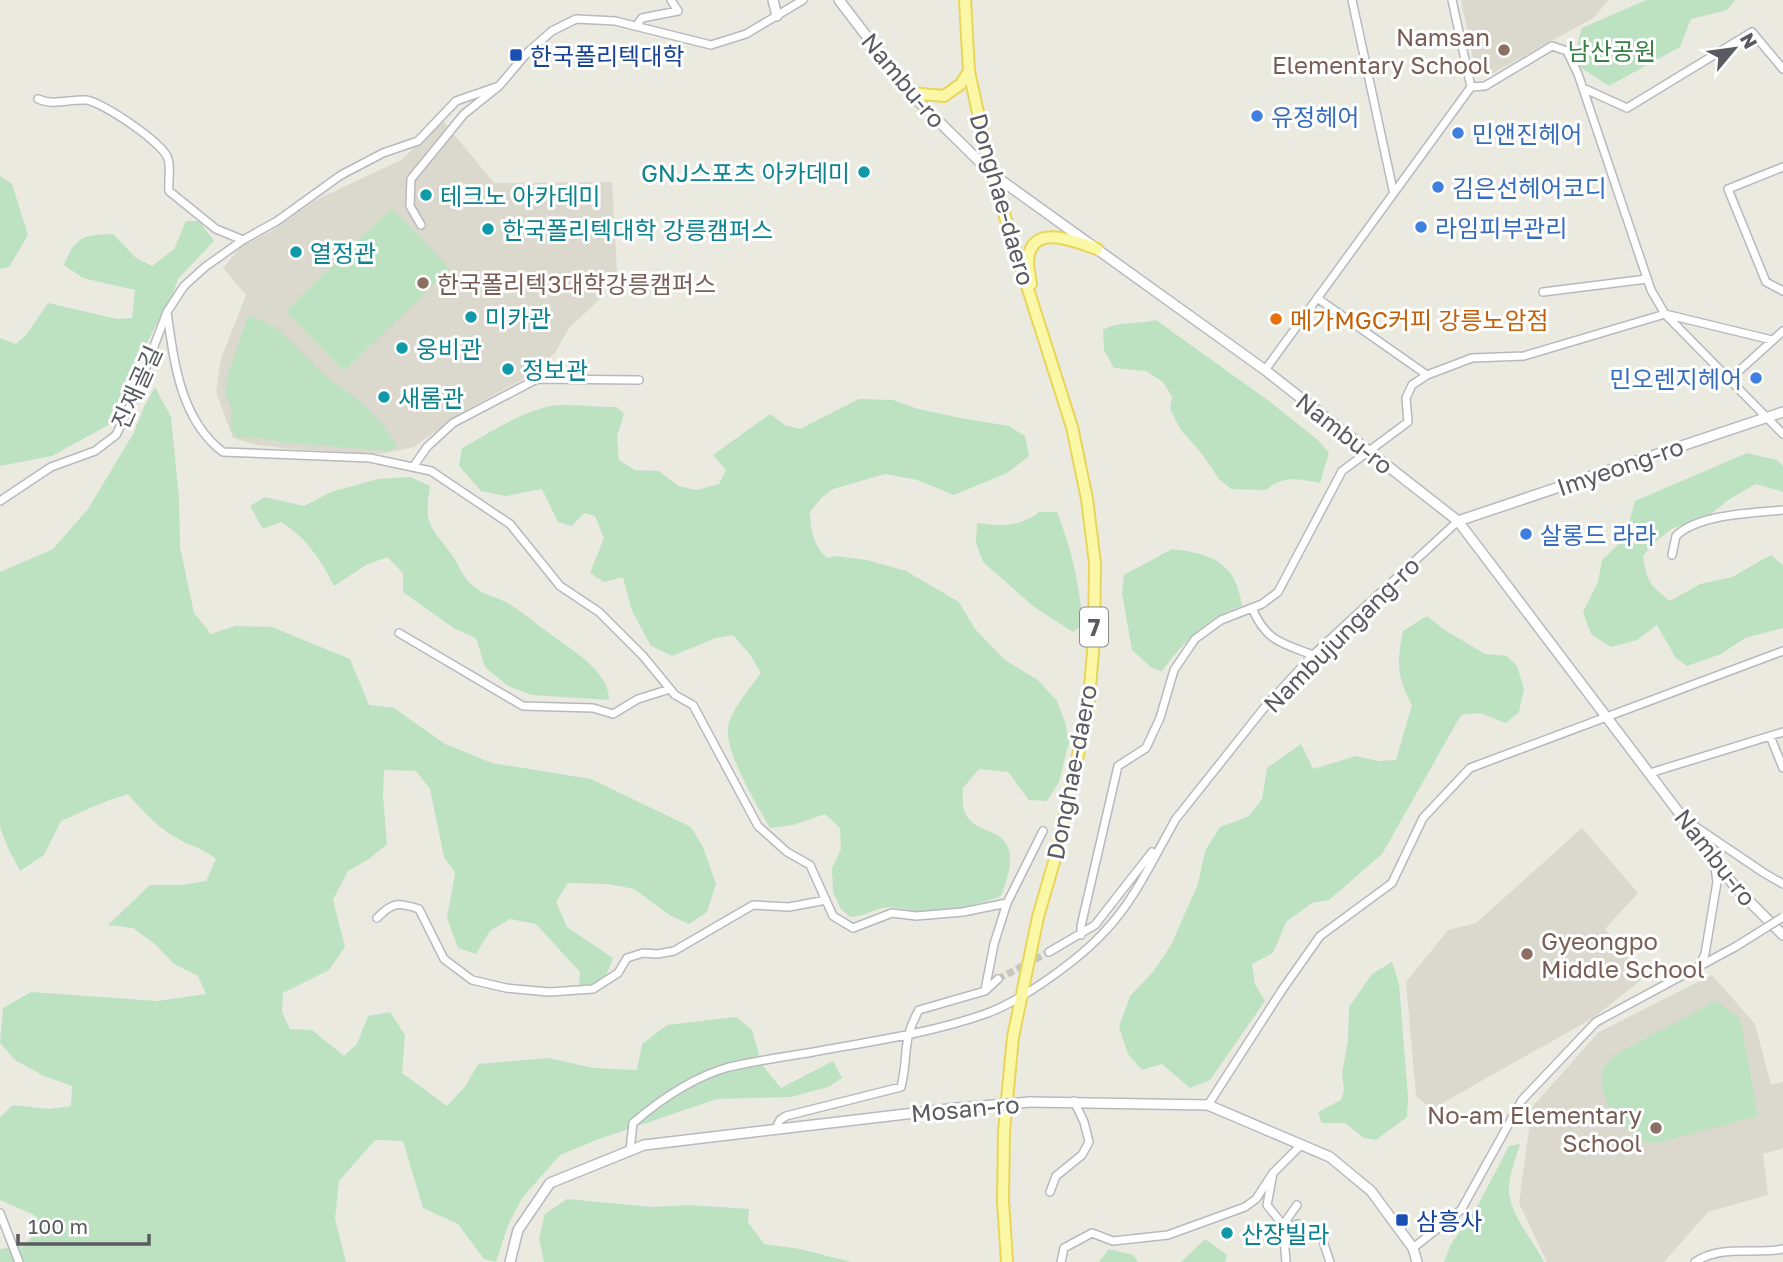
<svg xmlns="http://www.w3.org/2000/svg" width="1783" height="1262" viewBox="0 0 1783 1262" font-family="'Golos Text','Noto Sans KR',sans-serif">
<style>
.education{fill:#dbd9ce}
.green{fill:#bde2c2}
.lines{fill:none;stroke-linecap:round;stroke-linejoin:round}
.minor-tunnel{stroke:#c6c6c0;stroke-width:7;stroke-dasharray:7 3.5;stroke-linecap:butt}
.minor-casing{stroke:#b8b9be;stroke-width:10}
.tertiary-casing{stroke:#b8b9be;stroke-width:12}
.primary-casing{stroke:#e9d55b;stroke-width:14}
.minor{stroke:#fff;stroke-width:7}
.tertiary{stroke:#fff;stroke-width:9}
.primary{stroke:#faf8a6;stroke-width:10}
.minor-bridge-casing{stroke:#b8b9be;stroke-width:10;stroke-linecap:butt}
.tertiary-bridge-casing{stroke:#b8b9be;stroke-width:12;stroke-linecap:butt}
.minor-bridge{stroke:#fff;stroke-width:7}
.tertiary-bridge{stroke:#fff;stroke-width:9}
.education-dot{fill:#8d6e63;stroke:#fff;stroke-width:2.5}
.transit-dot{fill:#1a4fb4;stroke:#fff;stroke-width:2.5}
.shop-dot{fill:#3f7fe0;stroke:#fff;stroke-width:2.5}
.culture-dot{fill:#0f9aa8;stroke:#fff;stroke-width:2.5}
.food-dot{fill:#e8710a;stroke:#fff;stroke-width:2.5}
.labels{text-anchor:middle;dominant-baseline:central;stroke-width:6;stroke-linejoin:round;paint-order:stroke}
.shield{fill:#fff;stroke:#8b8c90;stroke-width:2}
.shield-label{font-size:23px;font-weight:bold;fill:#595b60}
.education-label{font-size:24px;fill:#785e54;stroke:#fff;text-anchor:end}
.park-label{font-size:24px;fill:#388046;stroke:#fff}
.transit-label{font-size:24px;fill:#164399;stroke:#fff;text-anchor:start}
.street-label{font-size:24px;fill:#595b60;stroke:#fff}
.shop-label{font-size:24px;fill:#366cbe;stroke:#fff;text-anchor:start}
.culture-label{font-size:24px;fill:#0d838f;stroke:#fff;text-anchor:start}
.food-label{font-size:24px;fill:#c56008;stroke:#fff;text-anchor:start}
</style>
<rect width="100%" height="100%" fill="#ebeae0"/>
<!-- education -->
<path class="education" d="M1461 0H1608L1595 17 1486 77 1476 72Z
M443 121 494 183 612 182 617 271 600 299 569 328 555 353 532 374 461 413 414 447 381 454 291 449 258 445 233 438 216 392 221 359 246 295 223 268 241 247 273 230 316 200 401 160Z
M1582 828 1638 893 1605 929 1645 977 1593 1018 1432 1109 1416 1096 1406 982 1448 930 1476 923Z
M1712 975 1755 1024 1771 1085 1783 1082V1148L1763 1154 1768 1195 1708 1212 1664 1262H1547L1519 1203 1532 1107 1599 1032Z"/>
<!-- green -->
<path class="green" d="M1646 0H1735L1727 10 1691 19 1680 47 1609 86 1572 62 1582 28Z
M0 176 12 184 28 235 9 267 0 269Z
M392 208 450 269 344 371 286 311Z
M186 221H199L214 241 178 279 169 304 155 327 125 390 112 423 52 456 0 466V338L16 344 27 334 48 303 117 319 132 318 135 290 83 278 64 265C75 236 84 235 113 234L135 257 152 266 174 249Z
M248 316C278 321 298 351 320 371 333 383 349 392 363 404 376 416 387 430 397 446L390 451 286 443 255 437 238 438 231 429V408L225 393 228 374Z
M1156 320 1269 401 1319 441 1329 453 1320 483C1298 479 1283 475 1266 490L1231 489 1219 479 1202 454 1181 430 1170 409 1172 397 1163 382 1146 371 1114 368 1104 350 1103 330C1120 320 1136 325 1156 320Z
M155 387 171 417 179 498 180 547 194 613 211 634 235 626 272 627 350 659 369 705 394 708 445 744 492 763 591 779 691 827 703 847 716 884 707 912 689 924 671 916 634 889 608 884 568 883 556 902 567 927 613 958C605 980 603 983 579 986L580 972 536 924 510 919 490 931 476 954 458 948 447 918 455 873 444 857 430 789 416 771 384 770 383 795 387 844 369 859 348 871 333 900 345 947 329 970 283 993 282 1012 290 1029 312 1030 344 1056 357 1044 368 1016 390 1012 405 1035 402 1073 447 1106 465 1087 478 1064 549 1058 593 1068 637 1070 642 1044 667 1025 736 1017 752 1030 762 1065 781 1088 833 1061 842 1078 828 1087 791 1097 717 1099 599 1139 560 1155 522 1198 508 1225 496 1262 484 1259 458 1224 423 1208 403 1141 375 1140 339 1181 335 1219 346 1262H0V1249L25 1246 40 1225 34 1215 0 1200V1117L13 1105 49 1109 71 1106 72 1086 44 1076 15 1060 0 1043 3 1008 31 992 157 1001 206 994 198 976 174 964 156 945 133 928 108 925 150 885H182L206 881 216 859C205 850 195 847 182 841 160 830 144 813 128 794L104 802 61 821 44 855 20 871 7 846 0 827V572L53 549 88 509 133 434 144 407Z
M859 399 893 400 918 409 961 418 1009 426 1025 436 1029 456 1007 473 954 495 917 480 885 474 833 489 821 498 810 512C811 530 813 545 827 558L836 556 867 560 906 571 959 602 975 629 1005 660 1038 680 1057 701 1065 722 1069 742 1059 782 1047 801 1029 800 1008 772 979 769 963 788C963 794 962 803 964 810 970 825 979 827 993 833 1020 845 1009 874 1001 896 981 904 948 912 926 912 911 912 897 905 882 908 870 911 865 916 850 917L841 909 833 892 832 868 841 849 840 828 825 814 793 825 770 828C757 805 726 755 728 729 729 712 751 687 761 673L751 656 733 635 716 638 672 656 651 646 632 611 623 577 604 582 590 573 604 538 595 516 584 513 572 526 558 522 542 489 506 496 481 491 459 466 462 448C489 433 531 405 562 405 580 405 598 407 617 407L624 414 617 436 619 460 635 470 659 471 678 486 697 490 719 484 726 470 713 455 770 414 785 425 800 429Z
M1747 453 1777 460 1783 466V492L1756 484 1728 500 1705 519 1673 528 1655 542 1643 556C1647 582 1650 585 1670 601L1700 584 1732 577 1771 555 1783 565V628L1745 638 1721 654 1687 666 1675 657 1657 625 1637 640 1611 647 1591 634 1583 612 1598 582 1602 560 1625 538 1635 501Z
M410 477 430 486C423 529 432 526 454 558 460 567 464 579 472 585 482 594 495 597 506 602 520 610 533 621 546 631 567 647 610 670 609 700L532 695 508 686 485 667 476 638 455 629 403 592V573L387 557 366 565 334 586C322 561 305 536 281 522L263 529 250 506 265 497 304 506 331 492 378 479Z
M1039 512H1057C1072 551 1079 582 1083 624L1073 632 1033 606 983 562 976 543 977 523C1001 526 1019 528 1039 512Z
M1172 549C1212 554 1236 562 1242 606 1206 618 1184 641 1162 671L1152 668 1132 650 1122 593 1124 575Z
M1427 616 1443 629 1485 654 1507 656 1517 666 1524 689 1519 712 1506 723 1480 713 1461 715 1382 854 1329 900 1312 903 1286 922 1273 953 1252 964 1255 984 1265 1001 1210 1080 1190 1088 1162 1064 1142 1070 1128 1054 1119 1027 1130 996 1153 972 1171 945 1198 884 1205 851 1220 827 1249 816 1262 799 1267 768 1301 744 1313 769 1356 756 1379 761 1396 760 1412 705C1396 675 1397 663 1403 631Z
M1392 962 1399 984 1408 1097 1407 1117 1376 1140 1364 1138 1345 1123H1322L1318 1112 1341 1100 1344 1089 1342 1073 1348 1041 1349 1007 1372 974Z
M1716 1001 1740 1018 1758 1116 1656 1143 1644 1142 1622 1125 1612 1114 1602 1090V1071L1614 1055Z
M1520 1144C1516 1159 1508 1176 1509 1192 1512 1219 1533 1239 1544 1262H1444L1451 1244 1478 1205 1509 1146Z
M567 1199 652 1207 689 1205 749 1209 748 1222 764 1244 800 1249 851 1262H544L539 1238 545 1214Z
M1205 1239 1227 1255 1225 1262H1181Z
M1109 1249 1133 1255 1138 1262H1099Z"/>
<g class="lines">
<!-- minor-tunnel -->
<path class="minor-tunnel" d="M998 979 1049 952"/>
<defs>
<path id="minor" d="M1352 0 1393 190
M636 26 642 18 678 11 671 0
M1471 87 1485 86 1552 46 1567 51 1578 74 1651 290 1665 314 1783 434
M1583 88 1627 108 1752 32 1783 69
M38 99C54 106 69 99 86 100 101 101 165 144 168 159 171 168 168 181 169 191L216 229 243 240
M1783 167 1728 189 1766 282 1783 291
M421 225 410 206 411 179 464 114 499 86 528 52 552 31 576 19 615 21 711 45 746 34 803 0
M1543 292 1647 279
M1317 298 1427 375
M167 312C174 362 180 419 223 452L370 458 431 471 510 524 560 586 599 612 643 656 675 695 693 705 758 826 787 852 810 865 833 916 853 928 892 913 916 916 963 912 1007 903
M1265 370 1471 87 1452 0
M1730 379 1783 331
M413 467 427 447 453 423 537 379 639 380
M0 501 51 467 95 451 116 435 135 396 167 312 184 286 205 267 243 240 277 221 341 175 383 153 418 141 456 101 499 86
M1672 555 1676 536C1698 514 1753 513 1783 510
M1252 608C1266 641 1281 643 1313 655
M399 633 523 706 593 708 613 714 638 699 670 689
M1770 736 1783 768
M1650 773 1783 732
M1175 820 1264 708 1313 655 1458 521
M1690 823 1764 873 1783 884
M377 918C393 902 397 902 419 909L444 959 472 980 506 988 549 992 593 989 618 973 627 958 643 953 657 954 674 951 753 905 789 907 826 900
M1081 935V926L1118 766 1146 748 1160 718 1174 670 1195 639 1221 620 1262 604 1278 592 1342 471 1408 422 1406 398 1412 385 1427 375 1472 358 1524 356 1665 314 1772 340
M1049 952 1095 925 1152 852
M1700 965 1705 954 1717 882 1714 860
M985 990 994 944 1007 903 1043 831
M1208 1105 1282 990 1320 936 1392 883 1423 818 1470 768 1783 651
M776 1128 780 1120 786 1116 901 1087C909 1056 901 1041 919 1010L985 991 998 979
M630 1150 633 1123C661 1099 693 1077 729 1067 755 1061 782 1057 808 1053 866 1042 928 1034 985 1014 1022 1001 1080 959 1106 930 1136 898 1155 855 1177 817
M1050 1192 1056 1176 1082 1155 1089 1142 1084 1122 1074 1101
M0 1213 19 1262
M1283 1225 1297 1205
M1283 1230 1298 1224 1320 1232 1330 1262
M1413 1248 1461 1210 1522 1100 1596 1022 1735 947
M1061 1262 1064 1248 1092 1233 1113 1241 1168 1235 1245 1207 1256 1199 1273 1173
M1286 1262 1283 1225 1267 1205 1273 1173 1301 1145
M1695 1262C1722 1244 1753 1255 1783 1249"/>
<path id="tertiary" d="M773 0 777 16
M839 0 910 93 991 173 1265 370 1458 521 1736 888 1783 935
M1458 521 1783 412
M1030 1102 1208 1105 1330 1157 1371 1191 1413 1248 1417 1262
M510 1262 518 1230 550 1183 644 1145 957 1108"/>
<path id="primary" d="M965 0 969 71 991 173 1072 427 1087 499 1095 563 1094 640 1088 710 1056 855 1038 917 1013 1037 1004 1131 1003 1201 1007 1262
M910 93 944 96 961 84 969 71
M1031 284C1030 277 1028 268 1028 261 1031 221 1076 242 1097 249"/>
</defs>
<!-- minor casing -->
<use href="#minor" class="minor-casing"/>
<!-- tertiary casing -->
<use href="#tertiary" class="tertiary-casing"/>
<!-- primary casing -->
<use href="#primary" class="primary-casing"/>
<!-- minor -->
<use href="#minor" class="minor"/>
<!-- tertiary -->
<use href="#tertiary" class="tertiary"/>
<!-- primary -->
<use href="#primary" class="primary"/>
<defs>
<path id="minor-bridge" d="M1735 947 1783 917"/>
<path id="tertiary-bridge" d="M957 1108 1030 1102"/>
</defs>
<!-- minor-bridge casing -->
<use href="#minor-bridge" class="minor-bridge-casing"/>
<!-- tertiary-bridge casing -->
<use href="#tertiary-bridge" class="tertiary-bridge-casing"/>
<!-- minor-bridge -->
<use href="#minor-bridge" class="minor-bridge"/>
<!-- tertiary-bridge -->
<use href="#tertiary-bridge" class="tertiary-bridge"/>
</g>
<!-- markers -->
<g class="education-dot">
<circle cx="1504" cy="50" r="7"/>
<circle cx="423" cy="283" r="7"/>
<circle cx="1527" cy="954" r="7"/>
<circle cx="1656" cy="1128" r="7"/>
</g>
<g class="transit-dot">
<rect x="509" y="48" width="14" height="14" rx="3.5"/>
<rect x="1395" y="1213" width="14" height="14" rx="3.5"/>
</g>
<g class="shop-dot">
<circle cx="1257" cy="116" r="7"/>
<circle cx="1458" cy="133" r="7"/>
<circle cx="1438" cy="187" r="7"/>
<circle cx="1421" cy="227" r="7"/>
<circle cx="1756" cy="378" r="7"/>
<circle cx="1526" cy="534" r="7"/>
</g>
<g class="culture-dot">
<circle cx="864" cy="172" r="7"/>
<circle cx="426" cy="195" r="7"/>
<circle cx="488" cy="229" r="7"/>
<circle cx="296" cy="252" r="7"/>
<circle cx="471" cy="317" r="7"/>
<circle cx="402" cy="348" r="7"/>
<circle cx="508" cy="369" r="7"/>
<circle cx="384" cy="397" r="7"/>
<circle cx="1227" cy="1233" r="7"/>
</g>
<circle class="food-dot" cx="1276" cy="319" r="7"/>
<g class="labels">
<!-- shield labels -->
<rect class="shield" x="1080" y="607.5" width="28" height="39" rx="5"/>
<g class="shield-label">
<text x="1094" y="627">7</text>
</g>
<!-- education labels -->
<g class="education-label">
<text x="1490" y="36">Namsan<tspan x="1490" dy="28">Elementary School</tspan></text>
<text x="437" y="283" text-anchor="start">한국폴리텍3대학강릉캠퍼스</text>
<text x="1541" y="940" text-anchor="start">Gyeongpo<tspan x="1541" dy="28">Middle School</tspan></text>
<text x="1642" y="1114">No-am Elementary<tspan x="1642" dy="28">School</tspan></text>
</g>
<!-- park labels -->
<g class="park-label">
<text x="1612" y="50">남산공원</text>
</g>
<!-- transit labels -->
<g class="transit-label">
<text x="530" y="55">한국폴리텍대학</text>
<text x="1416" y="1220">삼흥사</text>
</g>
<!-- street labels -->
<g class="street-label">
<text transform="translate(904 80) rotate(50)">Nambu-ro</text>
<text transform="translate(1003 199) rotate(74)">Donghae-daero</text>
<text transform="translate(136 387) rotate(-66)">진재골길</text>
<text transform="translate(1345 433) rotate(38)">Nambu-ro</text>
<text transform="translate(1620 466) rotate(-19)">Imyeong-ro</text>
<text transform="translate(1341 634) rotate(-45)">Nambujungang-ro</text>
<text transform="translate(1071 772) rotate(-79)">Donghae-daero</text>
<text transform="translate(1716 857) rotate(52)">Nambu-ro</text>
<text transform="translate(965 1108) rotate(-5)">Mosan-ro</text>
</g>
<!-- shop labels -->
<g class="shop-label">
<text x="1271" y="116">유정헤어</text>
<text x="1472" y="133">민앤진헤어</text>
<text x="1452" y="187">김은선헤어코디</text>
<text x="1435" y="227">라임피부관리</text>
<text x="1742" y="378" text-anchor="end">민오렌지헤어</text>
<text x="1540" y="534">살롱드 라라</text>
</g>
<!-- culture labels -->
<g class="culture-label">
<text x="850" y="172" text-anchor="end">GNJ스포츠 아카데미</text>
<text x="440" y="195">테크노 아카데미</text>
<text x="502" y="229">한국폴리텍대학 강릉캠퍼스</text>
<text x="310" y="252">열정관</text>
<text x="485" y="317">미카관</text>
<text x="416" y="348">웅비관</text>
<text x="522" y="369">정보관</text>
<text x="398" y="397">새롬관</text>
<text x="1241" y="1233">산장빌라</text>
</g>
<!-- food labels -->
<g class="food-label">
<text x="1290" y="319">메가MGC커피 강릉노암점</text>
</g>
</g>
<!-- north arrow -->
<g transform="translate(1734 49) rotate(61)" stroke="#ffffff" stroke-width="5" paint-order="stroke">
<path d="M0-5L12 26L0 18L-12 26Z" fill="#595b60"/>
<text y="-10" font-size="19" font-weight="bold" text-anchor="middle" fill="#595b60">N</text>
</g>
<!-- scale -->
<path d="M18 1234v10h131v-10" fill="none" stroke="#595b60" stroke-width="3.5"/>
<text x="28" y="1234" font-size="21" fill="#595b60" stroke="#ffffff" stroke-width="5" paint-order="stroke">100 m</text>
</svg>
